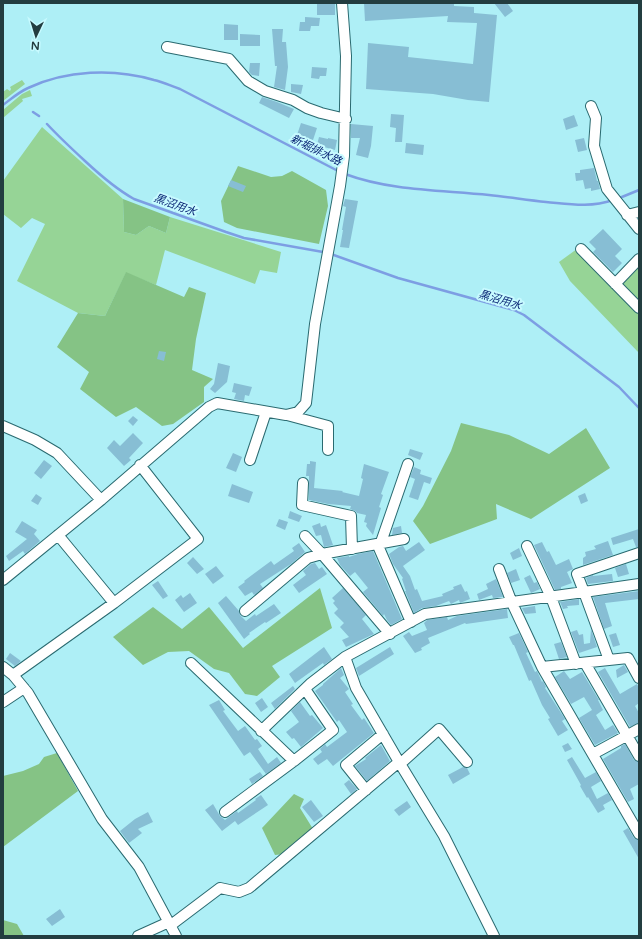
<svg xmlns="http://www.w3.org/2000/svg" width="642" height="939" viewBox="0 0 642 939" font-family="'Varela Round','Noto Sans JP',sans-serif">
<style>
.green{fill:#96d496}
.forest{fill:#85c385}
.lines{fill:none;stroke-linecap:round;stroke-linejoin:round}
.stream{stroke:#7d9ee3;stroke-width:2.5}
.building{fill:#87bed4}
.minor-casing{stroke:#2a6a70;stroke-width:12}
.minor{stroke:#fff;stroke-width:10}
.labels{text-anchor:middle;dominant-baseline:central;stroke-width:4;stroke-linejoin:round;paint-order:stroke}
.water-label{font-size:11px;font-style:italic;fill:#0b2776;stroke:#c7faff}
</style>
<rect width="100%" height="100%" fill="#aeeff6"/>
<!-- green -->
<path class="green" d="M22 80 25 84 3 101V92L7 89 10 91 11 89 10 87Z
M30 90 32 96 22 99 23 101 3 118V110L22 94Z
M42 127 123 199 124 232 136 235 149 226 166 233 170 217 281 252 277 273 260 270 255 284 165 250 156 285 126 273 105 316 78 313 17 281 45 224 32 218 21 228 3 214V181Z
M581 246 619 284 639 264V353L570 281 559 262Z"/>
<!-- forest -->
<path class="forest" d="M238 166 271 177 282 176 292 171 326 190 328 206 319 244 237 228 224 222 221 201Z
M123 199 170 217 166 233 149 226 136 235 124 232Z
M126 272 184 297 189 287 206 293 196 339 192 370 213 379 204 387V402L173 424 162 426 136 407 116 417 80 389 89 372 57 347 78 313 105 316Z
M461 423 509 435 549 454 586 428 610 468 531 519 496 504 497 519 430 544 413 521 423 506 451 451Z
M320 588 332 628 272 666 280 677 257 696 245 694 229 673 214 669 189 651 168 652 143 665 113 637 153 607 182 629 209 607 243 648Z
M57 753 78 791 3 847V776L23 771 39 764 44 757Z
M294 794 304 799 300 808 313 829 285 854 275 855 262 828Z
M3 920 17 924 24 936H3Z"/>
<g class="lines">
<!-- stream -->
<path class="stream" d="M3 105C11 99 19 92 28 88 66 70 114 68 154 80 163 82 171 86 180 89L338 171
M33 112 39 116
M47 124C59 137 72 149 85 161 100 175 116 189 134 199L226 232 244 238 323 252
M345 174C391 191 441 190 489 195 508 197 527 200 546 202 569 204 590 208 613 200
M617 199 639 190
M331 254 398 278 514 310 524 315 619 387 639 408"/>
</g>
<!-- building -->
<path class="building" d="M317 3H335V15H317Z
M364 3H454V6L474 7V13L497 15 489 102 468 100 433 94 366 89 368 43 409 47 408 57 473 64 477 23 447 22 448 16 365 21Z
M494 3H507L513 11 505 17Z
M305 17 320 18 319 26H311L310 31H299L300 22H305Z
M224 24 238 25V40H224Z
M272 29H283L282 42H286L288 67 285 90 274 87 277 66H275Z
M240 34 260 35V46H240Z
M250 63H260L259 76 252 75 249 72Z
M312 67 327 68 326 76H320L319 79 311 78Z
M291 84 303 85 301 94 291 92Z
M262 97 277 102 294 109 289 118 259 103Z
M391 114 404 115 402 142H395L396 128 390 127Z
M574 115 578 126 566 130 563 119Z
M301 123 317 128 313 140 297 135Z
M351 124 373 126 371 146 368 158 356 155 360 138H351Z
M319 137 328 139V138L337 140 335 150 317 145Z
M584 138 587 150 578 152 575 140Z
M406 143 424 145 423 155 405 153Z
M594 168 597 181H598L600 189 591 191V188L585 189 583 180 576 181 575 173H580V170Z
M231 180 246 186 243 192 228 186Z
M345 199 358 201 349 248 340 247 343 230H342L346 207 343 206Z
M603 229 622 249 615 256 622 263 613 272 593 252 596 249 589 242Z
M159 351 166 352 164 361 157 359Z
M218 363 230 366 227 382 215 393 210 389 214 384Z
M234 383 252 387 249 396 245 395 244 401 234 399 236 393 232 392Z
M133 416 138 420 133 426 128 421Z
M133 433 143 443 129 458 131 460 124 466 107 448 114 440 120 446Z
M410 449 423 453 420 460 408 455Z
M233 453 242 457 236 472 226 468Z
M44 460 52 466 41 479 34 473Z
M310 461 316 462 314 488 343 491 342 492 359 496 363 479 361 478 364 464 389 472 381 494 383 495 379 507 381 508 373 535 366 526 367 523 364 522 366 515 357 513 355 511 350 509 351 506 328 504 309 500V476H306L307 464H310Z
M414 467 421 470 420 474 432 478 430 484 424 482 418 500 409 497 415 479 410 477Z
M232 484 253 492 249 503 228 496Z
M585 493 588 501 581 504 578 496Z
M36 494 42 498 38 505 31 501Z
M290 511 302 516 299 522 288 518Z
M279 519 288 522 285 530 276 526Z
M22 521 37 530 34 534 40 541 25 554 23 551 9 561 6 556 27 539 15 532Z
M320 523 321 527 326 525 333 545 324 547 321 535 316 536 312 526Z
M401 526 402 533 392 535 393 528Z
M639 529V547H636L633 539 613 545 611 538Z
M608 541 613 555 583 565V558L586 556 585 552 596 549 594 546Z
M419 542 425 550 403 566 410 576 415 590 417 589 422 601 443 596 442 594 454 589 453 587 461 584 465 592 467 591 470 599 460 603 459 600 451 604 449 601 436 606 422 608 414 613 405 591H406L402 579 403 578 393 564 389 554 399 547 403 546 406 551Z
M542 542 547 552 549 551 556 565 569 559 573 569 567 572 572 583 561 587V589L555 590 534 545Z
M299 543 305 552 291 564 260 584 263 588 254 595 252 592 245 596 238 587 245 582 244 581 271 561 274 565 294 551 292 548Z
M519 548 522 556 513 560 510 553Z
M373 551 402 619 391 625 387 620 384 614 383 616 363 592 368 588 355 572 350 576 340 565 337 558 349 556V557L358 554Z
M193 557 204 569 197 574 187 563Z
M315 563 319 569 322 567 327 574 299 593 293 585 306 575 303 571 311 564Z
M626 564 629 574 618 577 615 568Z
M216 566 224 576 213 584 205 574Z
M516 569 520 580 511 583 507 573Z
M612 574 613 581 588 584 586 578 593 575V576Z
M530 575 534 583 537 582 540 589 531 593 524 578Z
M496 579 503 597 493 598 492 595 479 600 477 594 488 589 486 584Z
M158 581 168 596 163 599 152 585Z
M343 588 366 615 362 619 374 634 346 647 342 640 349 637 340 627 344 623 334 613 338 609 333 603 335 601 332 598Z
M639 591V599L605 603 612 626 604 629 593 597Z
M190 593 197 603 184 612 175 600 181 595 183 598Z
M226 596 239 611 240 615 246 621 255 614 256 616 274 604 281 613 266 623 265 622 249 633 250 634 244 639 218 603Z
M579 599V605L567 606 568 608 563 609 560 602Z
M535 606 536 613 525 614 522 608Z
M507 609 508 618 466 624 465 623 428 638 430 643 421 648 422 650 415 653 403 636 409 632 412 636 427 630 424 623 427 620 447 617 448 620 457 616Z
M591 629 597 647 579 653 571 632 577 630 579 635 583 634 584 644 590 643Z
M519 633 528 652 526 653 535 672 537 671 542 682 543 681 546 687 545 688 565 719 562 721 568 730 558 736 548 719 550 718 542 705 531 680 529 681 514 645H513L509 637Z
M616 633 620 645 613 647 609 635Z
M561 642 567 657 559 659 554 644Z
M324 647 332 659 324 665 323 663 295 683 289 674Z
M390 647 394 654 359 676 356 668Z
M10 653 21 661 15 666 6 659Z
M624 665 628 672 617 678 616 670Z
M341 668 344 675 340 678 349 689 345 692 353 704 351 705 362 720 364 718 374 733 333 766 327 759 318 765 313 759 322 752 320 749 325 744 327 747 347 732 339 720 337 722 315 691 323 685V684Z
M605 668 620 694 637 684 639 688V703L635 706 639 713V723L630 727 598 672Z
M564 671 570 679 582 672 599 700H598L603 710 596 715 605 730 613 725 618 733 595 745 579 718 592 710 584 697 571 704 555 677Z
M293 686 295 689 275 709 271 703Z
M262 698 268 707 261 712 255 703Z
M219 700 225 710 223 711 238 731 245 726 255 740 257 739 262 746 258 749 268 764 277 757 281 763 266 774 250 752 244 756 209 705Z
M300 702 310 716 312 715 323 728 301 747 294 738 292 739 286 732 299 722 291 711Z
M568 743 572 749 565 752 562 746Z
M625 744 634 760 639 762V784L630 789 634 799 628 802 603 759 621 748V746Z
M381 745 390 761 367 781 355 766 366 759 365 758Z
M572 757 585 778 596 772 601 781 591 787 597 799 608 793 612 800 603 805 605 809 598 813 588 797 587 798 580 786 581 785 567 760Z
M463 767 467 768 470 774 453 784 448 775Z
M260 772 263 776 252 784 249 779Z
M349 780 357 789 351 794 344 784Z
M261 795 268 805 238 825 235 821 222 831 205 810 213 804 220 816 225 820 237 811 238 813 256 800 255 799Z
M311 800 323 816 314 822 302 807Z
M407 801 411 807 399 816 394 810Z
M148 812 153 822 138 829 142 833 129 843 120 831 135 819Z
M628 828 634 838 639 840V859L623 831Z
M60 909 65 917 52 926 46 919Z"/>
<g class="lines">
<defs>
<path id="minor" d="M167 47 229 59 248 81 265 91 293 100 307 108 321 113 346 119
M591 106 596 118 594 146 607 189 639 229
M627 215 639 212
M581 249 639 308
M615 284 639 259
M287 415 328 426V450
M3 426 35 440 57 453 101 500
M250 460 266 412
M408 464 379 548 411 622
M303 483 302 505 351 516 352 549
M58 535 114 603
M305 536 322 554 390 634
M527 546 551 597 576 664
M639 553 577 574 584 592 639 584
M499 569 512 603 542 667 639 834
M3 580 101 500 209 407 217 403 286 415 298 412 306 403 315 324 340 186 344 156 346 56 342 3
M245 611 308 558 322 554 404 539
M345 657 356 688 399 762 444 836 494 936
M191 663 294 761
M585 663 639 756
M3 667 13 675 28 693 102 819 139 867 176 936
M542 667 628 658 639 678
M13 675 114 603 198 539 140 465
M3 702 24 688
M261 731 310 684 345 657 425 614 584 592 609 660
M593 754 639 729
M400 764 439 729 467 762
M366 790 346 765 383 734
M225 812 294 761 333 730 305 689
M171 925 220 888 239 892 249 888 399 762
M138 936 169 922"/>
</defs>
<!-- minor casing -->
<use href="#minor" class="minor-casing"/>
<!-- minor -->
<use href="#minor" class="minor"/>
</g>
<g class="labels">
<!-- water labels -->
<g class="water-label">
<text transform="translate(316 150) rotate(26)">新堀排水路</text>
<text transform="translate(175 205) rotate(20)">黒沼用水</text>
<text transform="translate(500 300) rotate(16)">黒沼用水</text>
</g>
</g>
<!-- border -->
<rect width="642" height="939" fill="none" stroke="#233d40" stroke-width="8"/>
<!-- north arrow -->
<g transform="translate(36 36) rotate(184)" stroke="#c7faff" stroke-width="3" paint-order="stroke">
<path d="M0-3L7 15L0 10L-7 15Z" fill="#233d40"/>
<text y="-6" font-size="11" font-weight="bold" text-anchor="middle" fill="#233d40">N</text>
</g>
</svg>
